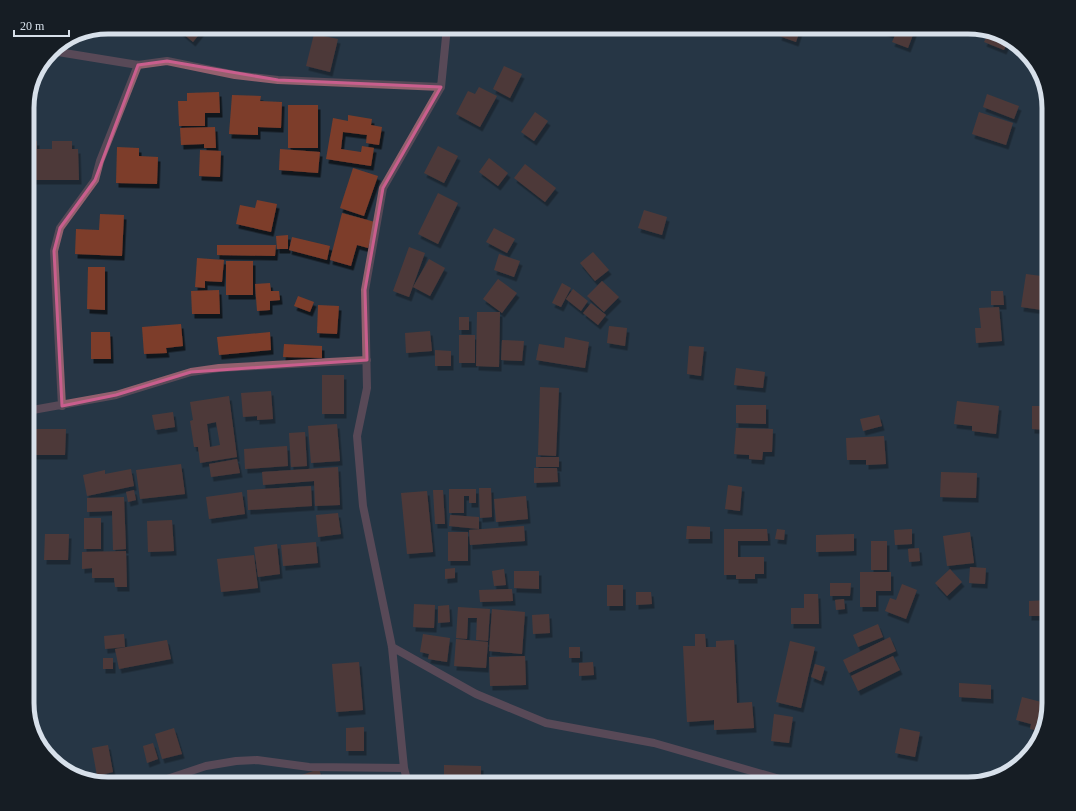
<svg xmlns="http://www.w3.org/2000/svg" width="1076" height="811" viewBox="0 0 1076 811" font-family="Georgia,serif">
<style>
.building{fill:#7d3d2a;fill-rule:evenodd;filter:url(#shadow)}
.lines{fill:none;stroke-linecap:round;stroke-linejoin:round}
.street{stroke:#94606e;stroke-width:8}
.marked{fill:none;stroke:#c95e8d;stroke-width:3;stroke-linejoin:round}
.rim{fill:none;stroke:#d7e0ea;stroke-width:5}
</style>
<defs>
<filter id="shadow"><feDropShadow dx="2.5" dy="4.5" stdDeviation="0" flood-color="#0009"/></filter>
</defs>
<rect width="100%" height="100%" fill="#273645"/>
<!-- building -->
<path class="building" d="M175 27H205L193 42Z
M782 27H801L796 42 779 36Z
M876 27H896L894 35 875 28Z
M899 27H916L908 48 892 42Z
M314 34 338 39 330 72 306 66Z
M988 34 1008 41 1004 50 984 42Z
M504 66 522 74 510 98 493 89Z
M479 87 497 96 480 127 456 114 468 91 475 94Z
M219 92 220 113H205V126H179L178 101H187V93Z
M987 94 1019 106 1014 119 983 107Z
M232 95 261 96 260 101 282 102 281 128 258 127V135L229 134Z
M288 105H318V148H288Z
M535 112 548 121 534 141 521 132Z
M979 112 1013 123 1006 145 972 134Z
M348 115 372 119 371 125 382 127 379 145 366 143 367 135 343 132 341 149 361 152 362 146 374 148 371 166 326 159 333 118 348 121Z
M215 127 216 148H204V144L181 145 180 128Z
M27 141H37V149H52V141H72V149H78L79 180H27Z
M438 146 458 156 444 183 424 173Z
M117 147 139 148V156L158 157 157 184 116 183Z
M280 149 320 152 318 173 279 170Z
M200 150 221 151 220 177 199 176Z
M489 158 508 173 498 186 479 172Z
M525 164 556 188 545 202 514 178Z
M353 168 378 176 364 216 340 208Z
M438 193 458 203 438 244 418 234Z
M257 200 277 204 271 232 236 224 240 205 255 208Z
M644 210 667 217 662 235 638 228Z
M342 213 375 222 368 248 357 245 351 266 330 260Z
M100 214 124 215 122 256 75 254 76 229 99 230Z
M494 228 515 239 507 253 486 242Z
M288 235V249H277L276 236Z
M292 237 330 246 327 260 289 250Z
M217 245H276L275 256 217 255Z
M409 247 425 253 409 297 393 291Z
M593 252 609 270 595 281 580 263Z
M499 254 520 261 514 277 494 270Z
M197 258 224 260 222 282 205 281V288L195 287Z
M429 259 445 268 430 296 413 287Z
M226 261H253V295H226Z
M88 267H105V310L87 309Z
M1026 274 1049 277V311L1021 307Z
M498 279 517 293 502 313 483 299Z
M602 281 619 297 604 312 587 296Z
M270 283 271 291H279L280 300 270 301V310L257 311 255 284Z
M562 283 571 288 561 307 552 303Z
M573 289 588 301 581 311 566 299Z
M219 290 220 314H192L191 291Z
M991 291H1003L1004 305H991Z
M298 296 314 302 310 312 294 306Z
M591 303 606 315 598 325 583 313Z
M318 305 339 306 337 334 317 333Z
M999 307 1002 341 976 343 975 328H981L979 308Z
M477 312H500L499 367 476 366Z
M459 317H469V330H459Z
M181 324 183 346 166 348 167 353 144 354 142 327Z
M609 326 627 328 625 346 607 343Z
M430 331 432 351 406 353 405 333Z
M91 332H110L111 359H91Z
M270 332 271 350 219 355 217 337Z
M459 335H475V363H459Z
M565 337 589 342 585 368 536 360 539 344 564 348Z
M502 340 524 341 522 361 501 360Z
M284 344 322 346V358L283 357Z
M689 346 704 347 701 376 687 374Z
M435 350 451 351V366H435Z
M736 368 765 372 763 388 734 385Z
M322 375H344V414H322Z
M540 387 559 388 556 456 538 455Z
M271 391 273 419 257 420V416L243 417 241 393Z
M229 396 237 457 200 463 198 447H194L190 421 193 420 190 402ZM216 422 220 445 210 447 207 424Z
M957 401 999 406 996 434 972 431V426L954 424Z
M736 405H766V424L736 423Z
M1032 406H1049V430L1032 429Z
M173 412 175 427 155 430 152 415Z
M879 415 882 426 863 431 860 419Z
M337 424 340 461 311 463 308 426Z
M736 428 773 429 772 452H763L762 460 749 459V455L734 454Z
M32 429H66L65 455H32Z
M305 432 307 466 291 467 289 433Z
M884 436 886 464 866 465V460H847L846 438Z
M287 446 288 466 245 469 244 449Z
M536 457H559V467H536Z
M237 459 240 473 211 477 209 464Z
M181 464 185 494 140 499 136 470Z
M338 467 340 505 315 506 314 481 263 485 262 472Z
M534 468H557L558 482 534 483Z
M131 469 134 486 87 496 83 475 105 470V474Z
M941 472 977 473 976 498 940 497Z
M728 485 742 487 740 511 725 509Z
M311 486 312 506 248 510 247 490Z
M479 488H491L492 517 480 518Z
M449 489H476V503H469V496H464V513H449Z
M134 490 136 500 128 502 126 492Z
M433 490H443L445 524H435Z
M427 491 433 552 407 554 401 493Z
M242 492 245 514 209 519 206 497Z
M526 496 528 519 496 522 494 499Z
M124 497 126 549 113 550 112 511 87 512V498Z
M338 513 341 534 318 537 316 515Z
M450 515 479 517V529L449 526Z
M84 518H101V549H84Z
M172 520 174 551 148 552 147 521Z
M524 526 525 541 470 545 469 530Z
M687 526 710 527V539H686Z
M724 529H767L768 541H738V557H764V574H755V579H736V575H724Z
M777 529 785 530 784 540 775 539Z
M912 529V544L895 545 894 530Z
M448 532H468V561H448Z
M970 532 974 563 947 566 943 536Z
M45 534H69L68 560H44Z
M854 534V551L816 552V535Z
M871 541H887V570H871Z
M316 542 318 563 283 566 281 545Z
M277 544 280 574 258 577 254 547Z
M919 548 920 561 909 562 908 549Z
M126 551 127 587H115L114 578H92V568L82 569V552Z
M254 555 258 588 221 592 217 559Z
M970 567 986 568 985 584 969 583Z
M455 568V578L445 579V569Z
M504 569 506 585 494 586 492 571Z
M950 569 962 582 947 596 935 583Z
M514 571H539V589L514 588Z
M860 572H891V591H876V607H860Z
M830 583H851L850 596H830Z
M902 584 917 590 906 619 885 611 890 598 896 600Z
M607 585H623V606H607Z
M512 589 513 601 480 602 479 590Z
M636 592H651L652 604 636 605Z
M804 594H818L819 624H791V608H804Z
M844 599 845 609 836 610 835 600Z
M1049 600V616H1029V601Z
M414 604 435 605 434 628 413 627Z
M449 605 450 622 438 623V606Z
M458 607 490 609 488 641 476 640 477 618H468L467 639 456 638Z
M492 609 525 612 522 654 489 651Z
M549 614 550 633 533 634 532 615Z
M878 624 883 637 858 647 853 635Z
M124 634 125 647 105 649 104 636Z
M423 634 450 638 447 662 428 659 429 654 420 652Z
M695 634H705L706 647H716V641L734 640 737 703 752 702 754 728 714 730V720L687 722 683 646H695Z
M890 637 896 651 849 673 843 660Z
M456 639 488 642 486 668 454 666Z
M167 640 171 659 119 669 115 649Z
M790 641 815 647 801 708 776 702Z
M569 647H580V658H569Z
M525 656 526 685 490 686 489 657Z
M893 656 900 670 858 691 851 676Z
M103 658H113V669H103Z
M359 662 363 710 336 712 332 664Z
M593 662 594 675 579 676V663Z
M815 664 825 667 821 681 811 677Z
M959 683 991 685V699L959 697Z
M1022 697 1049 704 1039 731 1030 729 1031 724 1016 720Z
M774 714 793 717 789 743 771 741Z
M364 727V751H346V728Z
M174 728 182 754 162 759 155 734Z
M900 728 920 732 915 757 895 753Z
M42 732 49 752H47L35 739 34 734Z
M153 743 158 759 147 763 143 746Z
M108 745 113 772 97 776 92 748Z
M444 765 481 766V784H444Z
M319 769 324 784H299L296 777Z"/>
<g class="lines">
<!-- street -->
<path class="street" d="M52 51 138 65 167 61 235 75 278 80 441 87
M62 406 54 251 60 228 95 180 100 161 138 65
M27 411 116 395 191 372 219 368 367 360
M392 647 476 694 546 723 654 743 797 784
M152 784 206 766 236 761 257 760 309 767 404 768
M408 784 404 768 392 647 363 506 357 436 367 388 365 290 383 188 441 87 447 27"/>
</g>
<!-- marked area -->
<path d="M0 0H1076V811H0ZM167 61 278 80 441 87 383 188 365 290 367 360 191 372 116 395 62 406 54 251 60 228 95 180 138 65Z" fill="#273645" fill-opacity=".55" fill-rule="evenodd"/>
<path class="marked" d="M167 61 278 80 441 87 383 188 365 290 367 360 191 372 116 395 62 406 54 251 60 228 95 180 138 65Z"/>
<!-- crop -->
<path d="M0 0H1076V811H0ZM108 34H968A74 74 0 0 1 1042 108V703A74 74 0 0 1 968 777H108A74 74 0 0 1 34 703V108A74 74 0 0 1 108 34Z" fill="#161d24" fill-rule="evenodd"/>
<path class="rim" d="M108 34H968A74 74 0 0 1 1042 108V703A74 74 0 0 1 968 777H108A74 74 0 0 1 34 703V108A74 74 0 0 1 108 34Z"/>
<!-- scale -->
<path d="M14 30v6h55v-6" fill="none" stroke="#d7e0ea" stroke-width="2"/>
<text x="20" y="30" font-size="12" fill="#d7e0ea" stroke="#161d24" stroke-width="3" paint-order="stroke">20 m</text>
</svg>
